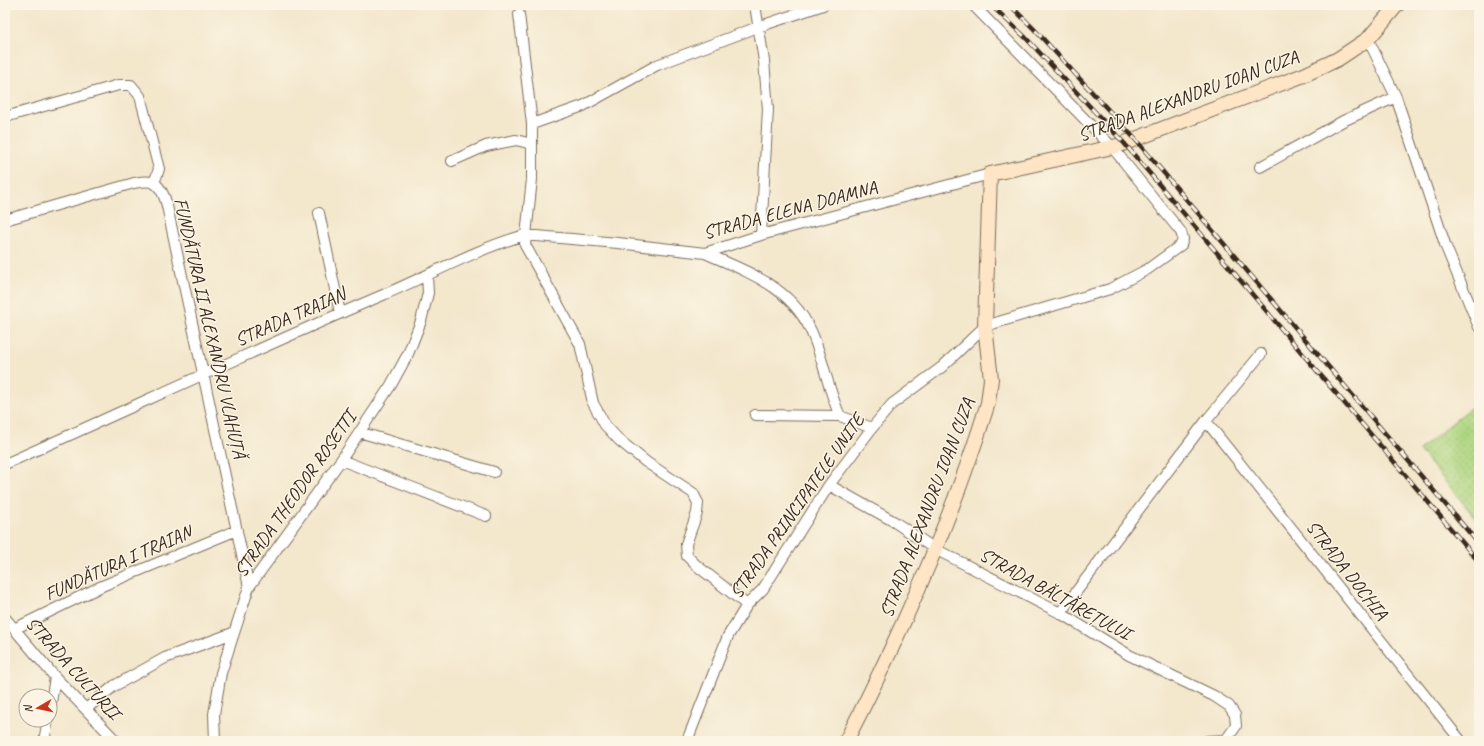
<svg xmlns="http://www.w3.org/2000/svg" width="1484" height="746" viewBox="0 0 1484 746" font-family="Caveat,sans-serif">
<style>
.grass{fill:url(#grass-dots);stroke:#74804f}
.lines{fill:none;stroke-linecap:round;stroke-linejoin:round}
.street-casing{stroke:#7b6c5b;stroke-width:12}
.secondary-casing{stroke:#7b6c5b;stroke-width:16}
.street{stroke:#fff;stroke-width:10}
.secondary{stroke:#fde5c5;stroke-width:14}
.rail-casing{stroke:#3b2a1e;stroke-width:4.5}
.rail{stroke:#fcf5e5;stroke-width:3;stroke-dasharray:9;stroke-linecap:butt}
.labels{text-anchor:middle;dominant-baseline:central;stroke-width:3;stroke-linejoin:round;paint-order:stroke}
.street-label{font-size:19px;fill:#3b2a1e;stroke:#fcf5e5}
</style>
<defs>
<pattern id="grass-dots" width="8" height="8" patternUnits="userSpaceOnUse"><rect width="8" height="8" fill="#add580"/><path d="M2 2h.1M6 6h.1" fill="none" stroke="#96b76e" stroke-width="1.8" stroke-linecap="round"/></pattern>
</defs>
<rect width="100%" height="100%" fill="#fcf5e5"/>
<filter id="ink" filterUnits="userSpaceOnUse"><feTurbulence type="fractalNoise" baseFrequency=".025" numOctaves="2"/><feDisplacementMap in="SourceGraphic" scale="8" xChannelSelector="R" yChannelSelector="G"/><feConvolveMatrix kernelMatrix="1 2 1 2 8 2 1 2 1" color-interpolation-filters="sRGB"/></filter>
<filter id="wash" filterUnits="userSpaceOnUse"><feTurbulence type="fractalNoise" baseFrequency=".012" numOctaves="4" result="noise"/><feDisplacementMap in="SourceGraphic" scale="16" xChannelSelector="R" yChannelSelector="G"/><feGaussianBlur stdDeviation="0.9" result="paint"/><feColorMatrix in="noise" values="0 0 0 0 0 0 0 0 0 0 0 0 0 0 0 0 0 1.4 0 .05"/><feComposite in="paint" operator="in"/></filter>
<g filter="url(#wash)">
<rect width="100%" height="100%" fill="#f3e7cc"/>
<!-- grass -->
<path class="grass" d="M1479 401V522L1419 450Z"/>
</g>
<g filter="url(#ink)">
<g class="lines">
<defs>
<path id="street" d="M755 5 764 61 768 109 761 235
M519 14 532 124V179L525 245 580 344 593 403 605 425 619 440 646 462 693 493 698 503 697 513 686 544 687 556 696 565 747 605
M1368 39 1396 97 1446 247 1479 327
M5 117 119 85H131L140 96 159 169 154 183
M532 124 583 106 657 65 758 27 823 5
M452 161 486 146 516 140 532 144
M1260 167 1343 121 1396 97
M319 213 340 313
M5 220 134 183C140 182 148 180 154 183 166 190 168 212 171 225L249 587
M705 253C750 273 795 288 814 338 824 364 829 391 840 416
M755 415 840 416 872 428
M1206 421 1461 741
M359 432 494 472
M341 460 486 516
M5 464C131 408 256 349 383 295 430 275 476 249 525 235L618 243 705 253 761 235 990 174
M829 485 893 521 935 549 1060 613 1129 655 1214 696 1229 706 1235 715 1236 726 1226 740 1231 741
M1060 613 1206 421 1261 354
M5 618 55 677 116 741
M14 629 102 586 237 530
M50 709 55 677
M86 709 114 686 165 658 233 633
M44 741 48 720
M215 741 214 714 221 673 249 587 341 460 391 385 408 354 421 321 428 293 427 276
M687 741 728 636 747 605 763 589 829 485 872 428 892 404 942 367 985 326 1110 289 1148 269 1181 245 1183 239 1181 232 1112 147 973 5
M1207 741 1226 740V741"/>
<path id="secondary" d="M846 741C902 632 952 519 988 403L991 379 985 326 990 174 1117 146 1304 75 1338 59 1368 39 1397 5"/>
</defs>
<!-- street casing -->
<use href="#street" class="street-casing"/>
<!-- secondary casing -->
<use href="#secondary" class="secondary-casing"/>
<!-- street -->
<use href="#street" class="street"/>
<!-- secondary -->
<use href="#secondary" class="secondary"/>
<defs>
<path id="rail" d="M991 5 1025 37 1124 143 1479 562
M1010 5 1034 29 1135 139 1479 544"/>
</defs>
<!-- rail casing -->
<use href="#rail" class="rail-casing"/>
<!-- rail -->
<use href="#rail" class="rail"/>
</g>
</g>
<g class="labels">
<!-- street labels -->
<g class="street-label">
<text transform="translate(1188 96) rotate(-20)">STRADA ALEXANDRU IOAN CUZA</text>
<text transform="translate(790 210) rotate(-15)">STRADA ELENA DOAMNA</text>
<text transform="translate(290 317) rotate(-24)">STRADA TRAIAN</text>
<text transform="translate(210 328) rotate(77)">FUNDĂTURA II ALEXANDRU VLAHUȚĂ</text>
<text transform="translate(295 494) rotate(-55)">STRADA THEODOR ROSETTI</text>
<text transform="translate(797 506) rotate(-55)">STRADA PRINCIPATELE UNITE</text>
<text transform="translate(927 508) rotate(-69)">STRADA ALEXANDRU IOAN CUZA</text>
<text transform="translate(118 563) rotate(-24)">FUNDĂTURA I TRAIAN</text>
<text transform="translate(1347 570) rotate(52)">STRADA DOCHIA</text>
<text transform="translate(1055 594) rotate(29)">STRADA BĂLTĂREȚULUI</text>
<text transform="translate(73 668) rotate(48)">STRADA CULTURII</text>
</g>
</g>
<!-- margin -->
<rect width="1484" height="746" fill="none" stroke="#fcf5e5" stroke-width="20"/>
<!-- north arrow -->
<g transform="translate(38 708) rotate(261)"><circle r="19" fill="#fcf5e5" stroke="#afa495"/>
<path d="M0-3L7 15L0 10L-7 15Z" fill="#c8321e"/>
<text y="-6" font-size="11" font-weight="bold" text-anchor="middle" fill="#3b2a1e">N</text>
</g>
</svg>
